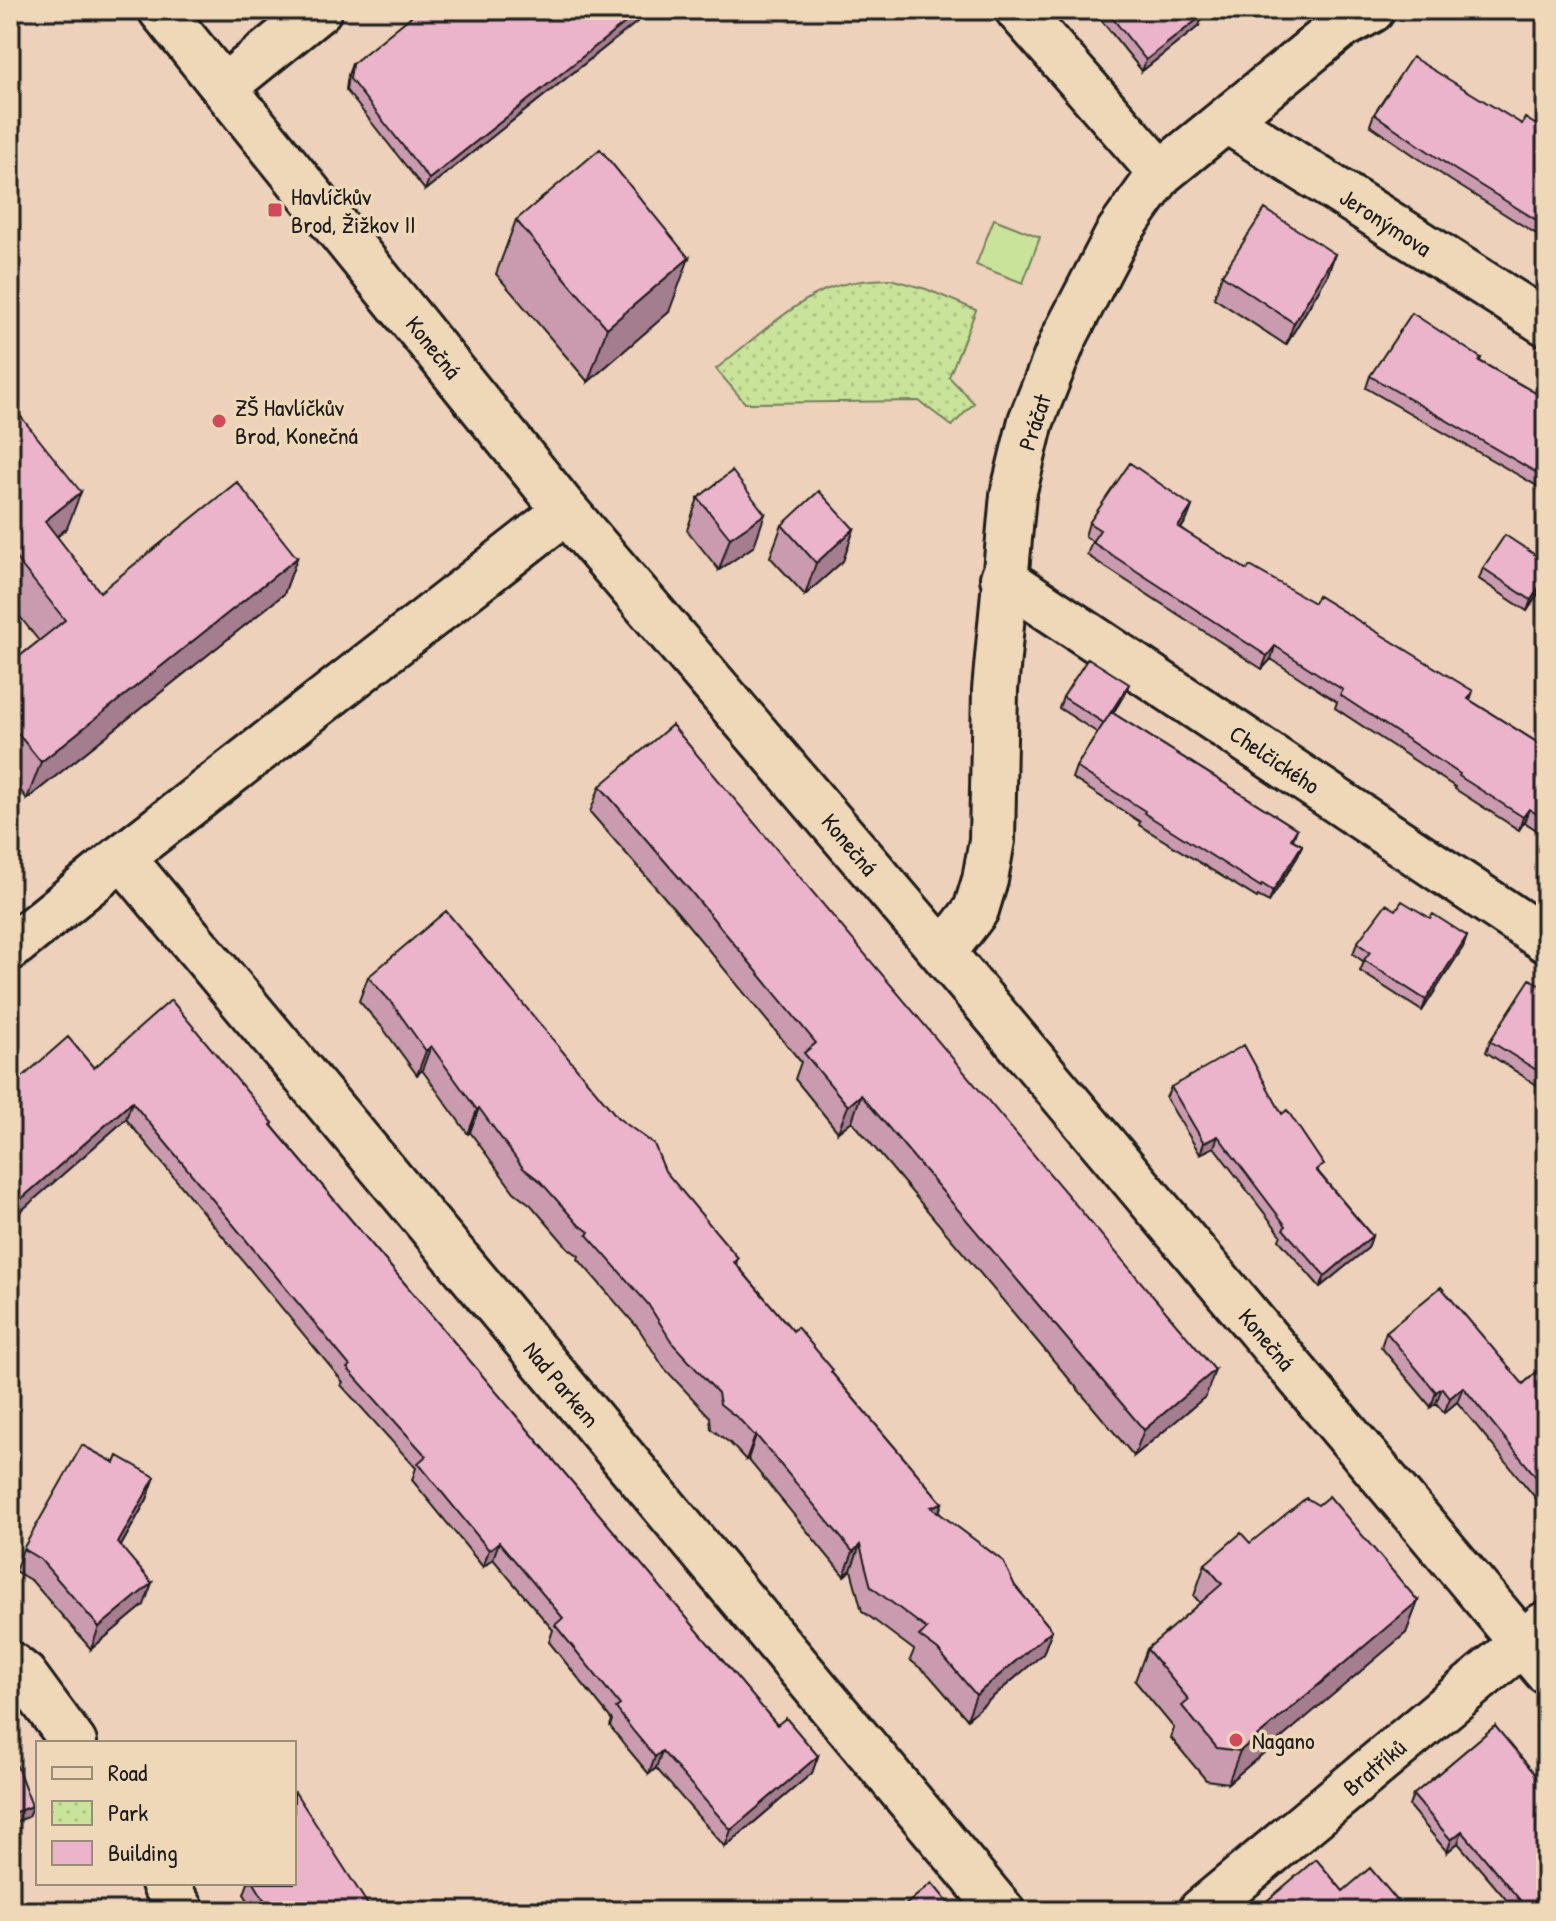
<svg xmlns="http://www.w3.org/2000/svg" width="1556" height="1921" viewBox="0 0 1556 1921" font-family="'Patrick Hand',sans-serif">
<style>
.green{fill:#cae39a;stroke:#73805b;stroke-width:2}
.park{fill:url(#park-dots);stroke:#73805b;stroke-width:2}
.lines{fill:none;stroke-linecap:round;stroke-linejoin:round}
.minor-casing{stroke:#1c1c1c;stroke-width:50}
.minor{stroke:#eed8b7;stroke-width:44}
.wall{fill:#ca9baf;stroke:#1c1c1c;stroke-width:2}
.shaded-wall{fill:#a47e8e;stroke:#1c1c1c;stroke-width:2}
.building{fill:#ebb4cb;stroke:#1c1c1c;stroke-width:2}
.poi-dot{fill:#d1495b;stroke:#eed8b7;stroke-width:3}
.labels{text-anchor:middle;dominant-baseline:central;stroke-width:7;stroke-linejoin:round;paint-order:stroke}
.poi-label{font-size:24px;fill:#1c1c1c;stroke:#eed8b7;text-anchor:start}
.street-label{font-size:24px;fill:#1c1c1c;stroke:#eed8b7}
</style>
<defs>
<pattern id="park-dots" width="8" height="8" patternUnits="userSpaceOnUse" patternTransform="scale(2)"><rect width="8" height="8" fill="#cae39a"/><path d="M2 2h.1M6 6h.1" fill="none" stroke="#adc284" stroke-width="1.8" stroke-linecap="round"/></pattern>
</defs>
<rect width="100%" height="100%" fill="#edd1bb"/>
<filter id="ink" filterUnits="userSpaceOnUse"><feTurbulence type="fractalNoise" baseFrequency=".0125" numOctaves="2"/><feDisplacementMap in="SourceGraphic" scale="16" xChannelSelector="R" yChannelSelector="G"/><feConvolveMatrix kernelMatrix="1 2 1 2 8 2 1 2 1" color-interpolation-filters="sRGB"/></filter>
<g filter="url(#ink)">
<!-- green -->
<path class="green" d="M994 219 1040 237 1023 283 976 265Z"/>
<!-- park -->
<path class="park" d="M890 279 926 289 976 310 949 377 974 403 952 426 919 401 745 403 716 369C745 346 795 301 828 289 848 281 869 280 890 279Z"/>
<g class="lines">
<defs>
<path id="minor" d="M161 10 566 511 943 953 1546 1671
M1018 10 1161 173
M224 87 319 10
M1226 120 1546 323
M1003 578 1546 940
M122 857 1002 1911
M10 948 122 857 566 511
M943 953 976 910 985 880 992 840 995 690 1013 495 1031 421 1064 338 1119 232 1161 173 1339 28 1372 10
M10 1664 24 1675 74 1743
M164 1883 182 1911
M1201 1911 1544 1625"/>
</defs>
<!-- minor casing -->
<use href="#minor" class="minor-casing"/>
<!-- minor -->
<use href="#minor" class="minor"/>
</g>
<!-- wall -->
<path class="wall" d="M1093 10H1198L1199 26 1142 71Z
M637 22 425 190 346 90 348 75 352 64Z
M1374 114 1522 124 1546 131V240L1450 180 1370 125Z
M516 220 669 312 588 382 496 274Z
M1335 254 1327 276 1286 345 1214 298 1222 275Z
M1481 358 1480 361 1546 399V491L1366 388 1370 376Z
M10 403 67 528 57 537 100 592 297 558 284 594 27 799 10 777V664L39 641 10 604Z
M698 498 754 546 719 570 687 530Z
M1192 506 1187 519 1181 529 1247 570 1314 603 1473 691 1470 700 1546 748V836L1524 822 1519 830 1455 789V787L1335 708 1337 702 1271 659 1262 669 1087 555 1092 541 1085 536 1089 523Z
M782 525 854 529 843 561 805 595 770 557Z
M1546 562V581L1527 611 1479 579 1483 568Z
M1124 695 1113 713 1297 829 1293 840 1302 845 1298 856 1269 902 1258 896 1257 898 1139 825 1140 822 1072 778 1076 767 1098 733 1059 708 1063 697Z
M600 786 1206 1396 1134 1456 852 1121 838 1132 795 1079 801 1062 679 914 590 812Z
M1396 910 1467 936 1463 947 1422 1011 1360 971 1364 962 1353 954 1357 943Z
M368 977 618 1118 738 1258 736 1264 793 1331 833 1370 832 1373 942 1503 939 1513 1015 1586 1052 1630 1043 1654 967 1719 929 1675 910 1660 914 1650 862 1611 851 1570 844 1576 748 1459 746 1460 730 1443 711 1429 710 1417 664 1368 639 1329 578 1259 579 1256 568 1248 531 1205 514 1192 470 1132 468 1134 422 1070 417 1075 382 1027 359 1001Z
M1546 989V1085L1543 1089 1486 1052 1490 1041Z
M94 1068 273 1123 272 1126 777 1725 818 1756 812 1773 725 1847 656 1768 649 1774 628 1749 610 1726 612 1720 549 1642 553 1630 493 1559 483 1567 412 1480 416 1468 341 1385 343 1382 126 1119 14 1217 10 1213V1073L18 1081Z
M1171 1087 1282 1114 1320 1174 1372 1236 1368 1248 1320 1287 1279 1240 1281 1235 1214 1147 1200 1154 1166 1098Z
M1386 1332 1523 1384 1546 1364V1504L1543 1507 1457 1402 1444 1413 1436 1403 1431 1407 1381 1347Z
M147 1499 121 1546 144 1605 91 1649 32 1581 15 1571 23 1549Z
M1250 1543 1418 1601 1406 1633 1228 1783 1206 1780 1171 1738 1174 1728 1135 1681 1147 1649 1200 1603 1194 1596 1205 1564Z
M1495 1726 1546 1911H1516L1458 1843 1447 1852 1409 1806 1413 1795Z
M248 1883H294L372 1911H255L244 1894Z"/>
<!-- shaded-wall -->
<path class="shaded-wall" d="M641 10 637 22 425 190 429 179Z
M1203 15 1199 26 1142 71 1146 60Z
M1335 254 1327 276 1286 345 1294 323Z
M689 258 669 312 588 382 607 328Z
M81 492 67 528 31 557 45 521Z
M1192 506 1187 519 1173 540 1178 527Z
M765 514 754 546 719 570 730 538Z
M854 529 843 561 805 595 816 563Z
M297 558 284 594 27 799 41 762Z
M1546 576V581L1527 611 1531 600Z
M1275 646 1271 659 1262 669 1267 656Z
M1129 684 1124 695 1100 734 1104 723Z
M1529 809 1524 822 1519 830 1523 817Z
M1302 845 1298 856 1269 902 1273 891Z
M1467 936 1463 947 1422 1011 1426 1000Z
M431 1046 422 1070 417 1075 426 1051Z
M861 1095 852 1121 838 1132 848 1106Z
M132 1102 126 1119 14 1217 20 1200Z
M479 1108 470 1132 468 1134 477 1110Z
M1218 1136 1214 1147 1200 1154 1204 1143Z
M1372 1236 1368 1248 1320 1287 1325 1276Z
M1215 1370 1206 1396 1134 1456 1144 1430Z
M1463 1387 1457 1402 1444 1413 1450 1398Z
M1442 1388 1436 1403 1431 1407 1436 1392Z
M756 1435 748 1459 746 1460 755 1436Z
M155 1477 147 1499 110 1565 118 1543Z
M942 1503 933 1527 931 1507Z
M499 1542 493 1559 483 1567 489 1550Z
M860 1545 851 1570 844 1576 853 1552Z
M152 1583 144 1605 91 1649 99 1627Z
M1418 1601 1406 1633 1228 1783 1240 1751Z
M1052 1630 1043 1654 967 1719 976 1695Z
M662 1751 656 1768 649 1774 655 1757Z
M818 1756 812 1773 725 1847 731 1830Z
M32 1806 28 1817 10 1824V1814Z
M1462 1831 1458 1843 1447 1852 1451 1840Z"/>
<!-- building -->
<path class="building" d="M419 10H641L429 179 350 79 352 64Z
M1106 10H1198L1203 15 1146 60Z
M1412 57 1522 124 1525 118 1546 131V226L1454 169 1374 114Z
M600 149 689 258 607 328 516 220Z
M1265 209 1335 254 1294 323 1222 275Z
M1412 313 1481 358 1479 361 1546 399V478L1370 376Z
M10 403 81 492 45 521 100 592 237 482 297 558 41 762 10 724V664L65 620 10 551Z
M1130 463 1192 506 1178 527 1247 570 1250 566 1314 603 1318 596 1473 691 1468 699 1546 748V820L1529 809 1523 817 1459 776 1460 774 1340 695 1343 690 1275 646 1267 656 1092 542 1100 530 1089 523Z
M732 471 765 514 730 538 698 498Z
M819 491 854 529 816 563 782 525Z
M1505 535 1546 562V576L1531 600 1483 568Z
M1088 658 1129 684 1104 723 1063 697Z
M1111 712 1297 829 1291 839 1302 845 1273 891 1262 884 1261 887 1144 813 1145 811 1076 767Z
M672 725 1215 1370 1144 1430 861 1095 848 1106 804 1053 816 1043 688 888 600 786Z
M1402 901 1430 918 1433 914 1467 936 1426 1000 1364 960 1370 952 1357 943 1386 904 1396 910Z
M446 911 618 1118 654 1144 665 1171 738 1258 734 1262 793 1331 797 1327 833 1370 831 1372 942 1503 931 1507 1003 1561 1015 1586 1052 1630 976 1695 938 1650 919 1636 927 1629 871 1587 860 1545 853 1552 756 1435 755 1436 739 1419 720 1404 718 1393 673 1344 648 1304 587 1235 589 1232 577 1223 540 1181 523 1168 479 1108 477 1110 431 1046 426 1051 391 1002 368 977Z
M1530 979 1546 989V1076L1490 1041Z
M171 1000 273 1123 271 1125 777 1725 786 1718 818 1756 731 1830 662 1751 655 1757 634 1732 616 1708 620 1705 555 1625 563 1618 499 1542 489 1550 418 1463 426 1456 347 1368 350 1366 132 1102 20 1200 10 1189V1073L18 1081 68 1037 94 1068Z
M1244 1045 1282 1114 1287 1110 1324 1165 1316 1170 1372 1236 1325 1276 1283 1229 1286 1226 1218 1136 1204 1143 1171 1087Z
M1441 1287 1523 1384 1546 1364V1489L1463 1387 1450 1398 1442 1388 1436 1392 1386 1332Z
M82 1445 115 1463 118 1456 155 1477 118 1543 152 1583 99 1627 40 1559 23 1549Z
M1329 1496 1418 1601 1240 1751 1217 1748 1182 1706 1189 1700 1147 1649 1222 1584 1205 1564 1241 1533 1250 1543 1306 1498 1318 1505Z
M1495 1726 1546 1787V1911H1529L1462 1831 1451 1840 1413 1795Z
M10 1748 32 1806 10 1814Z
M295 1792 372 1911H271L254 1883H294V1793Z
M1316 1859 1343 1891 1370 1868 1406 1911H1255Z
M932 1883 955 1911H898Z
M440 1904 446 1911H430Z"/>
</g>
<!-- markers -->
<g class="poi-dot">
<rect x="267" y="202" width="16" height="16" rx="4"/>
<circle cx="219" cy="421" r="8"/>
<circle cx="1236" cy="1740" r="8"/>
</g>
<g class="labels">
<!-- poi labels -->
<g class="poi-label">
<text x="291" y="196">Havlíčkův<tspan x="291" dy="28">Brod, Žižkov II</tspan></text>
<text x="235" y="407">ZŠ Havlíčkův<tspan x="235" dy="28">Brod, Konečná</tspan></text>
<text x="1252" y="1740">Nagano</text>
</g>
<!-- street labels -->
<g class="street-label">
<text transform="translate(1386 222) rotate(33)">Jeronýmova</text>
<text transform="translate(434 347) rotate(51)">Konečná</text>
<text transform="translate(1034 422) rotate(-72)">Práčat</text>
<text transform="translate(1275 759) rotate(34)">Chelčického</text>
<text transform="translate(850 844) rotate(50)">Konečná</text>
<text transform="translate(1267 1339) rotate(50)">Konečná</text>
<text transform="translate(562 1384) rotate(50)">Nad Parkem</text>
<text transform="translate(1374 1767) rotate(-40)">Bratříků</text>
</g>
</g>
<!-- margin -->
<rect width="1556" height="1921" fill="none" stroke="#eed8b7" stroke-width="40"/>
<rect x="20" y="20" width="1516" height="1881" fill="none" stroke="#1c1c1c" stroke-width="3" filter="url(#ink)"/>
<!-- legend -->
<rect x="36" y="1741" width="260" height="144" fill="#eed8b7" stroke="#9a8d79" stroke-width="2"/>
<rect x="52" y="1767" width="40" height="12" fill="#eed8b7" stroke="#9a8d79" stroke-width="2"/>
<text x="108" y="1781" font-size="24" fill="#1c1c1c">Road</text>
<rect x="52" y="1801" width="40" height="24" fill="url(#park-dots)" stroke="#9a8d79" stroke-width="2"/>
<text x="108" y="1821" font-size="24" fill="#1c1c1c">Park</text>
<rect x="52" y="1841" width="40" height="24" fill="#ebb4cb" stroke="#9a8d79" stroke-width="2"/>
<text x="108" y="1861" font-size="24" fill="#1c1c1c">Building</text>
</svg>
